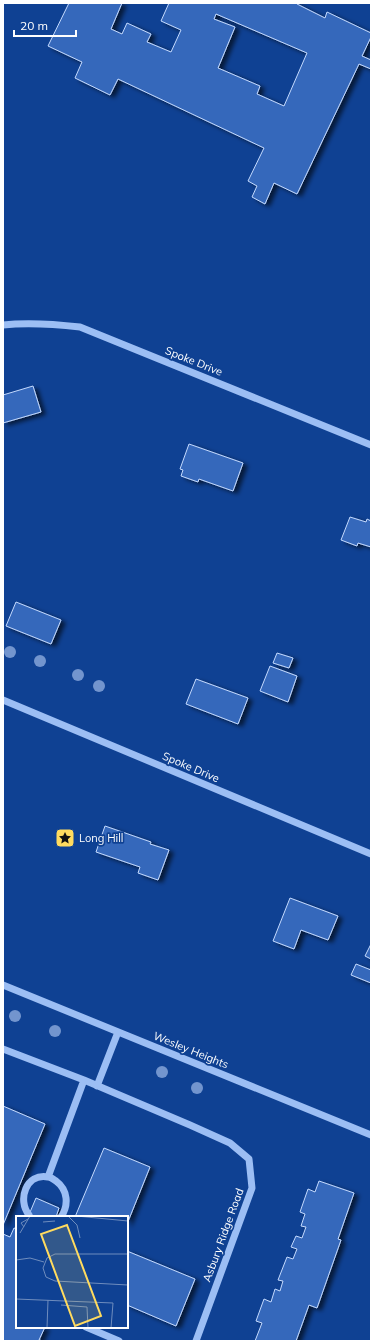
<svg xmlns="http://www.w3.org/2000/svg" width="374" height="1344" viewBox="0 0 374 1344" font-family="Mulish,sans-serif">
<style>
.building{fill:#3467bb;stroke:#c4dafe;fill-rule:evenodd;filter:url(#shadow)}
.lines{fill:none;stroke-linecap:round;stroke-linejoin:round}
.minor{stroke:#9cbef4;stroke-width:7}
.tree{fill:#7395ce}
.labels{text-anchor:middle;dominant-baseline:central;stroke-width:3.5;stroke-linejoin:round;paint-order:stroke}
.street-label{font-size:11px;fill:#fff;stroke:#0f4193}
.poi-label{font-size:11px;fill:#fff;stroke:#0f4193;text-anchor:start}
.inset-road{fill:none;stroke:#6f8dbe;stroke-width:1}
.view{fill:#ffdb5f;fill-opacity:0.15;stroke:#ffdb5f;stroke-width:2}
.inset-edge{fill:none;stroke:#fff;stroke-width:2}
</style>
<defs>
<filter id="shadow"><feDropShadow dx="4.5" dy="2.5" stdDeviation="2" flood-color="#0009"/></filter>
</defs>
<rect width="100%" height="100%" fill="#0f4193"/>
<!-- building -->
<path class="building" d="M69 3H122L111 29 122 34 127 23 151 34 147 42 171 52 181 30 161 21 169 3H297V4L325 18 327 12 371 33V37L362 56 371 60V69L359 64 297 194 274 183 265 204 252 197 257 186 248 181 264 148 118 79 110 95 75 78 82 62 48 46ZM216 14 307 53 284 106 257 94 260 86 218 68 235 27 214 19Z
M33 386 41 412 3 423V395Z
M189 444 243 463 233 491 199 479 198 482 181 476 183 470 180 469Z
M350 517 366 522 367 519 371 521V547L358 543 357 546 341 540Z
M16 602 61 620 51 644 6 626Z
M277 653 293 658 289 668 273 663Z
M270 666 297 676 288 702 260 691Z
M196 679 248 698 238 724 186 704Z
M105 826 151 842 150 844 169 850 158 880 138 873 140 867 96 852Z
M290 898 338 916 328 940 301 930 294 949 273 941Z
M371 944V959L365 956Z
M356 964 371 970V983L351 975Z
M3 1106 45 1124 3 1225Z
M104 1148 150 1167 127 1224V1217H75Z
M319 1181 354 1193 338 1239 341 1240 317 1308 309 1305 296 1341H255L262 1323 256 1321 264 1299 271 1302 275 1289 280 1291 283 1281 278 1280 287 1257 293 1259 297 1249 291 1247 296 1236 302 1238 306 1227 301 1226 305 1214 300 1212 308 1189 315 1192Z
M36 1198 59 1208 56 1217H28Z
M14 1228 17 1229V1327H45L39 1340 43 1341H3V1234L10 1237Z
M127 1251 195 1279 176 1326 127 1305Z"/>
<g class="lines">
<!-- minor -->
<path class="minor" d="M3 325C29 322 54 324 80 327L371 445
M3 700 371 854
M3 985 371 1135
M3 1049 84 1080 190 1125 230 1143 249 1159 252 1188 196 1341
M97 1086 118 1032
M48 1177 84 1080
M29 1215C17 1200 26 1173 48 1177 51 1177 54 1180 56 1181 68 1190 69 1205 61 1217
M86 1327 119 1341"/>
</g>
<!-- trees -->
<g class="tree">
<circle cx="10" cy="652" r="6"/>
<circle cx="40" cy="661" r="6"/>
<circle cx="78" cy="675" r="6"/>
<circle cx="99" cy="686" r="6"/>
<circle cx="15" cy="1016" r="6"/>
<circle cx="55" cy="1031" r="6"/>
<circle cx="162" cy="1072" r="6"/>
<circle cx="197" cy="1088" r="6"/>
</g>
<!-- icons -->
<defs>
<symbol id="sight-square" viewBox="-11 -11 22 22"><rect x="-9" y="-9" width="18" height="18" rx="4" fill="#ffdb5f" stroke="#0f4193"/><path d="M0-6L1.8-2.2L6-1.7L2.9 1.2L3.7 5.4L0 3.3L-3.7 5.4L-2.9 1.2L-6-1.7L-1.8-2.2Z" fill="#111"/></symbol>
</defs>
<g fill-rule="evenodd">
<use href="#sight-square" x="54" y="827" width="22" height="22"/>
</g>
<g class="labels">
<!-- street labels -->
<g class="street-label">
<text transform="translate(194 361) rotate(22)">Spoke Drive</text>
<text transform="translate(191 767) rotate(23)">Spoke Drive</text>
<text transform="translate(191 1050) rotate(22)">Wesley Heights</text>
<text transform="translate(223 1235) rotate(-70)">Asbury Ridge Road</text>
</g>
<!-- poi labels -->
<g class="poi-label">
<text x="79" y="838">Long Hill</text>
</g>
</g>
<!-- overview -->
<g transform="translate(16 1216)">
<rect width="112" height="112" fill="#0f4193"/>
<path class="inset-road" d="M52 0 61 9 64 22M60 0 112 5M27 6 39 5M8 11 5 7 12 3M4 17 14 0M112 38H39L31 42 27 52 30 61 39 65 112 69M0 44 14 42 28 46M0 83 97 87 95 112M45 89 71 91 72 112M31 112 32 84"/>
<path class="view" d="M51 9 85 100 59 110 25 18Z"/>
<rect width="112" height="112" class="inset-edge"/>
</g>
<!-- border -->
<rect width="374" height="1344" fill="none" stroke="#ffffff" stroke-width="8"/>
<!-- scale -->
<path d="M14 30v6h62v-6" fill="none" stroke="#ffffff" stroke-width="2"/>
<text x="20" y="30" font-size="12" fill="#ffffff" stroke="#0f4193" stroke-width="3" paint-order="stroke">20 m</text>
</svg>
